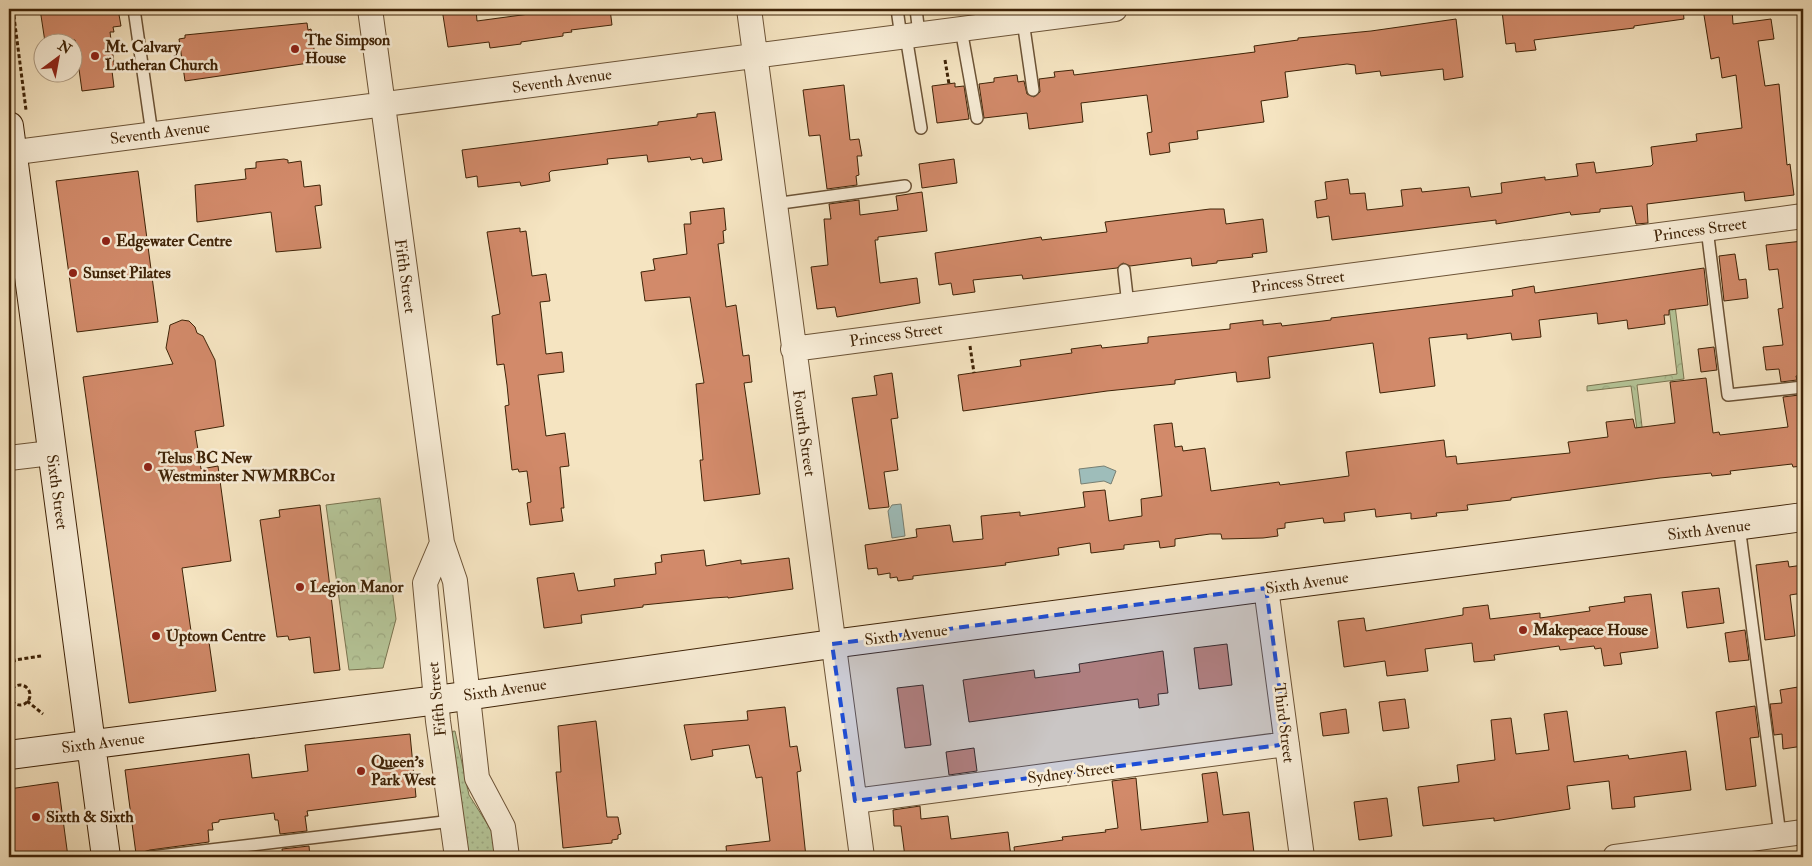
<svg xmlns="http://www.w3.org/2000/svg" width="1812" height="866" viewBox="0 0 1812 866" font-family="'IM FELL Double Pica',serif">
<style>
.grass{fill:url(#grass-dots);stroke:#7a7450}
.forest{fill:url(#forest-crowns);stroke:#7a7450}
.water{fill:#9ebdba;stroke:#787f72}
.building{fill:#d28a6a;stroke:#3f2307}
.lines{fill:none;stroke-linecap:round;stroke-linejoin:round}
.lane-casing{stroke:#6c5336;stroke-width:14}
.street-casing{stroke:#6c5336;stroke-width:26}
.secondary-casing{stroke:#3f2307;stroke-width:30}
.path{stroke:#3f2307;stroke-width:3;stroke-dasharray:4 2.5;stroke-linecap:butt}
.lane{stroke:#f8edd7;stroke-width:11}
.street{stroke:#f8edd7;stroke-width:24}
.secondary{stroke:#f8edd7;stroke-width:28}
.marked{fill:#1d4ed8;fill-opacity:0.2;stroke:#1d4ed8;stroke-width:4;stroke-dasharray:10 6;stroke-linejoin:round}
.poi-dot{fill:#8f2418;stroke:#f8edd7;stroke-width:2}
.labels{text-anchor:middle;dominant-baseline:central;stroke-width:5;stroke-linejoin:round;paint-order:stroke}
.poi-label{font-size:16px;font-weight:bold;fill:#3f2307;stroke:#f8edd7;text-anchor:start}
.street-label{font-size:16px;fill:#3f2307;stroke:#f8edd7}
</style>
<defs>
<pattern id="grass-dots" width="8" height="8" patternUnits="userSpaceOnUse" patternTransform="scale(1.25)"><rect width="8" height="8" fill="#b5c598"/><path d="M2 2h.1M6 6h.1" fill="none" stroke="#9da982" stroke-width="1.8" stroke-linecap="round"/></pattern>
<pattern id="forest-crowns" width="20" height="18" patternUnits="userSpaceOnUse" patternTransform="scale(1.25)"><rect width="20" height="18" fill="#b5c598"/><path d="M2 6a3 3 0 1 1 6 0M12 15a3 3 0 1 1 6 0" fill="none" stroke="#9da982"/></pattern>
</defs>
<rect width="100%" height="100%" fill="#f5e4c1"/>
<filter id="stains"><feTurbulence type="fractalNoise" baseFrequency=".004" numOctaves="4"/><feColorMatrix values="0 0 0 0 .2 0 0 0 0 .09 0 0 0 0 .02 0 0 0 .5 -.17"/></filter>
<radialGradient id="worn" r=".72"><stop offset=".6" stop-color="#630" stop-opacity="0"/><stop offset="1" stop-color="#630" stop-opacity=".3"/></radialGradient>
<!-- grass -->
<path class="grass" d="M455 731 469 795 493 833 497 857H465L449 732Z"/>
<!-- forest -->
<path class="forest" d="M1674 297 1684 379 1637 385 1644 443 1639 444 1631 386 1587 391V386L1677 374 1668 298Z
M380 498 396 619 383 668 349 670 326 505Z"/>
<!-- water -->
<path class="water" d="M1104 466 1116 471 1111 484 1104 481 1081 484 1079 469Z
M901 504 905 536 892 538 888 511 892 505Z"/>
<!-- building -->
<path class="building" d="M40 9H118L121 26 113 27 114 32H110L115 71H112L114 87 82 91 75 40 45 42Z
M442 9H476L477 21 544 12V9H610L612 25 571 30 572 32 563 33V36L521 42V44L490 48 489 42 448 47Z
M1517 9H1683L1684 19 1634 26V28L1534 40 1536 50 1516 52 1515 43 1506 44 1502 11Z
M1703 9H1732L1733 24 1771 19 1774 39 1758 41 1765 86 1779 84 1787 165 1790 164 1794 195 1745 201 1744 192 1647 204 1648 223 1636 224 1632 206 1600 209V212L1590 213 1571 215 1570 212 1496 224V220L1332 240 1329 216 1317 218 1315 201 1327 199 1325 182 1348 179 1350 194 1365 193 1367 210 1403 206 1401 190 1421 188 1422 192 1469 187 1471 197 1502 193 1501 183 1545 177V180L1578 176 1576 164 1594 162 1596 173 1651 166 1653 164 1651 147 1697 141 1696 134 1742 128 1736 75 1722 78 1719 57 1711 59Z
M1456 19 1463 77 1444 80 1443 69 1381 76 1380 71 1356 74 1355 65 1347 64 1285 72 1288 97 1261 101 1264 122 1197 131 1198 139 1169 143 1170 152 1150 155 1147 133 1152 132 1147 95 1081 103 1083 122 1029 129 1027 113 984 118 979 84 994 82V78L1017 75 1018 82 1024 81 1027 94 1034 97 1040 92 1039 79 1055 77 1054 72 1073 70 1074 75 1255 52 1254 46 1298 40V38L1371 31Z
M307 23 308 30 311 29 316 62 185 81 179 39 185 38V35Z
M955 83V87L964 86 969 119 937 123 932 86Z
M844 85 850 140 859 139 862 156H857L859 175 856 176 857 185 827 189 820 135 809 136 803 90Z
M715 112 722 160 703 163 702 158 691 160 690 157 648 162 647 155 607 159 608 164 551 171 549 173 550 181 521 186 520 182 478 187 477 176 466 178 462 150 658 125V122L697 117V114Z
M284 159 288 160V163L301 161 304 187 320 185 322 205 315 206 321 248 276 252 271 212 197 222 195 185 246 179 245 169 256 168V162Z
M954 159 957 183 922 188 919 164Z
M138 171 158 322 77 332 56 181Z
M922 192 927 231 878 237V240H875L880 283 917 278 920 303 837 317 835 307 817 309 811 267 828 265 824 219H831L829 204 859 200 860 215 898 210 896 196Z
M724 208 726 230 723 231 724 243 718 244 726 307 736 305 743 356 749 355 752 382 744 383 760 494 704 501 700 460H703L696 384 704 383 690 297 645 301 641 272 655 270 653 259 687 254 684 224H691L690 212Z
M1210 209H1224L1226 224 1263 219 1267 252 1252 254 1253 257 1217 261V263L1192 266 1191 258 1130 266 1123 263 1117 268 1023 279 1022 275 973 280 975 292 953 295 951 283 939 285 935 253 1041 237 1042 240 1107 232 1105 222Z
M520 228V232L526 231 532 276 546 274 550 301 540 302 546 354 562 352 564 372 538 375 546 436 565 433 569 466 560 467 564 508H561L563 521 530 525 527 503 531 502 527 471 519 472 518 469 512 470 505 406 509 405 507 385 504 364 497 365 492 316 500 314 487 232Z
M1803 241V375L1796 376 1797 380 1781 382 1779 369 1766 370 1763 347 1783 345 1778 309 1783 308 1778 269 1769 270 1766 245Z
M1735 254 1739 280 1746 279 1748 298 1724 301 1719 256Z
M1704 268 1708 305 1669 310V315H1664L1665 324 1628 329 1627 320 1598 324 1597 313 1539 320 1541 337 1512 340 1511 333 1467 339V334L1429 338 1435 386 1380 393 1373 343 1268 357 1270 378 1237 382 1236 372 1175 380V384L1107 391 963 411 958 375 1021 366 1020 360 1072 353 1071 349 1101 345 1102 348 1148 343V337L1230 329V324L1263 320V325L1281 323 1282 326 1331 320V318L1513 296 1512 290 1534 286 1535 293Z
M182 320 189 321 195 327 197 333 203 336 215 360 224 426 195 431 201 469 218 466 231 561 182 568 192 638 208 635 216 691 129 703 83 377 173 364 166 348 170 325Z
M1714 347 1717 370 1701 372 1698 349Z
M892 373 898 418 891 419 898 470 884 472 889 507 869 509 852 398 877 395 874 376Z
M1706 378 1713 433 1719 432 1720 435 1788 427 1783 397 1799 395 1803 425V466L1793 467 1792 464 1730 471 1731 474 1712 476 1711 473 1660 478 1511 498V500L1467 505 1468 510 1436 513 1437 516 1411 519V513L1376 517 1375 509 1344 513 1345 521 1324 523 1323 518 1285 523V528L1277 529 1278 536 1263 538 1222 539 1221 534H1210L1175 539V546L1160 548 1159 541 1124 545V549L1091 553 1090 543 1058 548 1059 555 1005 563 1006 565 913 576V579L898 581 897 577 890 578V573L878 575 877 568 868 569 865 545 917 537 916 529 950 525 953 542 983 539 981 516 1020 512V516L1085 507 1083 492 1105 490 1109 521 1142 516 1141 499 1162 496 1154 425 1172 423 1175 447 1182 446 1183 451 1205 448 1211 491 1279 482 1280 485 1349 476 1346 452 1444 440 1446 457 1456 456 1457 464 1570 453 1568 442 1608 437 1606 422 1633 419 1635 428 1675 423 1670 382Z
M320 505 340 670 314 673 310 637 289 640 288 636 277 637 260 520 280 517 279 510Z
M704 550 706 566 741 560V564L789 558 793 589 728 598V597L713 598 643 605V607L581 615 582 623 544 628 537 578 574 573 578 591 615 586 614 579 656 574 655 563 662 562 661 555Z
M1788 561 1789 567 1803 565V593L1790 595 1795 636 1765 640 1756 565Z
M1719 588 1724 623 1687 628 1682 592Z
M1651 594 1658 648 1620 653 1622 664 1604 666 1601 648 1595 649 1594 646 1560 650 1559 646 1494 655 1495 660 1474 662 1472 643 1425 649 1428 671 1387 676 1385 661 1344 667 1338 621 1364 618 1366 631 1463 615V608L1488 605 1490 619 1540 613V618L1590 611 1589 607 1625 602 1624 597Z
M1745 630 1749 660 1729 662 1725 633Z
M1227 644 1232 685 1199 689 1194 648Z
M1163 651 1168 693 1158 694 1159 705 1139 708 1138 699 969 722 963 680 1034 670 1035 678 1080 672 1079 664Z
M923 685 931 745 905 748 897 688Z
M1798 687 1803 746 1783 749 1782 734 1774 735 1770 704 1782 703 1780 690Z
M1405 699 1409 728 1383 731 1379 702Z
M1755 706 1759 737 1750 738 1756 786 1726 790 1716 712Z
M785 707 790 747 797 746 801 771 797 772 806 857H727L726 846 770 841 762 777 756 778 749 745 712 750 713 756 691 760 684 725 748 720 747 711Z
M1346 709 1349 733 1323 736 1320 713Z
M1567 711 1574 762 1628 755 1629 759 1686 751 1691 790 1634 797 1635 807 1612 809 1609 781 1567 786 1570 809 1494 821V818L1423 826 1418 787 1459 782 1457 765 1495 760 1491 720 1511 718 1516 754 1549 750 1544 714Z
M596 721 607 817H618L621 834 618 835V839L612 840V843L563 848 556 772H561L558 726Z
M410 734 416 797 307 811 308 816H305L307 831 280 834 278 820H275L274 813 219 820V822L212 823 213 830H208L209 842 150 850 136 854 125 770 249 754 252 778 308 771 305 745Z
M974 748 977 771 949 775 946 752Z
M1217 772 1223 815 1249 812 1254 853 1223 857H1015L1014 847 1063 840 1062 837 1106 832 1105 830 1118 828 1112 781 1136 778 1141 830 1208 822 1202 774Z
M58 782 68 857H10L9 789Z
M1387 798 1392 836 1359 840 1354 802Z
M920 806 921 819 948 816 951 839 1008 832 1011 857H905L901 826H894L893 810Z
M309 846 310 857H283L282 849Z"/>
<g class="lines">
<defs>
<path id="lane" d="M134 9 152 134
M897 9 901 37
M916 9 919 34
M1023 21 1033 90
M961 29 977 118
M906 36 921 128
M774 204 905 186
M1707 229 1728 395 1803 387
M1124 270 1128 305
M1739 526 1780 835
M151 857 452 821"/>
<path id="street" d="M370 9 442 543 455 581 477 778 503 827 507 857
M749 9 862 857
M9 153 1115 9
M793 349 1803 216
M9 458 51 453
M442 543 425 583 438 721 457 857
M1266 588 1302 857
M855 801 1287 744
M1615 857 1803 832"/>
<path id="secondary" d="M9 126 106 857
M9 755 437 700 832 644 1803 517"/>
</defs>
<!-- lane casing -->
<use href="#lane" class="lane-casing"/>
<!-- street casing -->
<use href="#street" class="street-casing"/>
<!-- secondary casing -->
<use href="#secondary" class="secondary-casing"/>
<!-- path -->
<path class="path" d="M13 9 26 110
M945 60 949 84
M970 346 974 373
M9 668 15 660 41 656
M10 695a10 10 0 1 1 20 0a10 10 0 1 1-20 0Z
M27 701 43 714"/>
<!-- lane -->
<use href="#lane" class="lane"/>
<!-- street -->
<use href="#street" class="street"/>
<!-- secondary -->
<use href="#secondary" class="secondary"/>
</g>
<!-- marked area -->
<path class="marked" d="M1266 588 1287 744 855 801 832 644Z"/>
<!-- markers -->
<g class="poi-dot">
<circle cx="295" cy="49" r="5"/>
<circle cx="95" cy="56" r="5"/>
<circle cx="106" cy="241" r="5"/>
<circle cx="73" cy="273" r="5"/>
<circle cx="148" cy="467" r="5"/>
<circle cx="300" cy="587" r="5"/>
<circle cx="1523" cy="630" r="5"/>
<circle cx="156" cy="636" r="5"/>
<circle cx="361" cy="771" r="5"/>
<circle cx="36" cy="817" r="5"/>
</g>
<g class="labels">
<!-- poi labels -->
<g class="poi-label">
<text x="305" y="40">The Simpson<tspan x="305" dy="18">House</tspan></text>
<text x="105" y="47">Mt. Calvary<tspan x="105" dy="18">Lutheran Church</tspan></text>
<text x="116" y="241">Edgewater Centre</text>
<text x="83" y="273">Sunset Pilates</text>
<text x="158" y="458">Telus BC New<tspan x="158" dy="18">Westminster NWMRBC01</tspan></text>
<text x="310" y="587">Legion Manor</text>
<text x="1533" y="630">Makepeace House</text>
<text x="166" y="636">Uptown Centre</text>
<text x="371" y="762">Queen's<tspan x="371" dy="18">Park West</tspan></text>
<text x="46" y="817">Sixth &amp; Sixth</text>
</g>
<!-- street labels -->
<g class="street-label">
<text transform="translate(562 81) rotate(-8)">Seventh Avenue</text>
<text transform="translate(160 133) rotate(-7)">Seventh Avenue</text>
<text transform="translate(1700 230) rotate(-8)">Princess Street</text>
<text transform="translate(405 276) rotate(82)">Fifth Street</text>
<text transform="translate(1298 282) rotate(-7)">Princess Street</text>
<text transform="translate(896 335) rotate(-8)">Princess Street</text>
<text transform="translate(804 433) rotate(82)">Fourth Street</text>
<text transform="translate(57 492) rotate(82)">Sixth Street</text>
<text transform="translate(1709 530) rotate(-7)">Sixth Avenue</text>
<text transform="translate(1307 583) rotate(-8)">Sixth Avenue</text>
<text transform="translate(906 635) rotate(-7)">Sixth Avenue</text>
<text transform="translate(505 690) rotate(-8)">Sixth Avenue</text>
<text transform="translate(437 699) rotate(-96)">Fifth Street</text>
<text transform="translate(1284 723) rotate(83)">Third Street</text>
<text transform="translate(103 743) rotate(-7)">Sixth Avenue</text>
<text transform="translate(1071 773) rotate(-7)">Sydney Street</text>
</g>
</g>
<!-- margin -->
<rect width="1812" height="866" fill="none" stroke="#f5e4c1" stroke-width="30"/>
<rect x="10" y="10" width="1792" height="846" fill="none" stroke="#3f2307" stroke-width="2.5"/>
<rect x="15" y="15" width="1782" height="836" fill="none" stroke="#3f2307"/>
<!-- north arrow -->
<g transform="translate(58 58) rotate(32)"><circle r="24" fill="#f8edd7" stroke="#ae9c84"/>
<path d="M0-4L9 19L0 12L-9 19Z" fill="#8f2418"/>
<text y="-8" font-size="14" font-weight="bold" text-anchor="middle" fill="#3f2307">N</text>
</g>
<rect width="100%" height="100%" filter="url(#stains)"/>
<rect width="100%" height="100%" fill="url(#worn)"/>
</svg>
